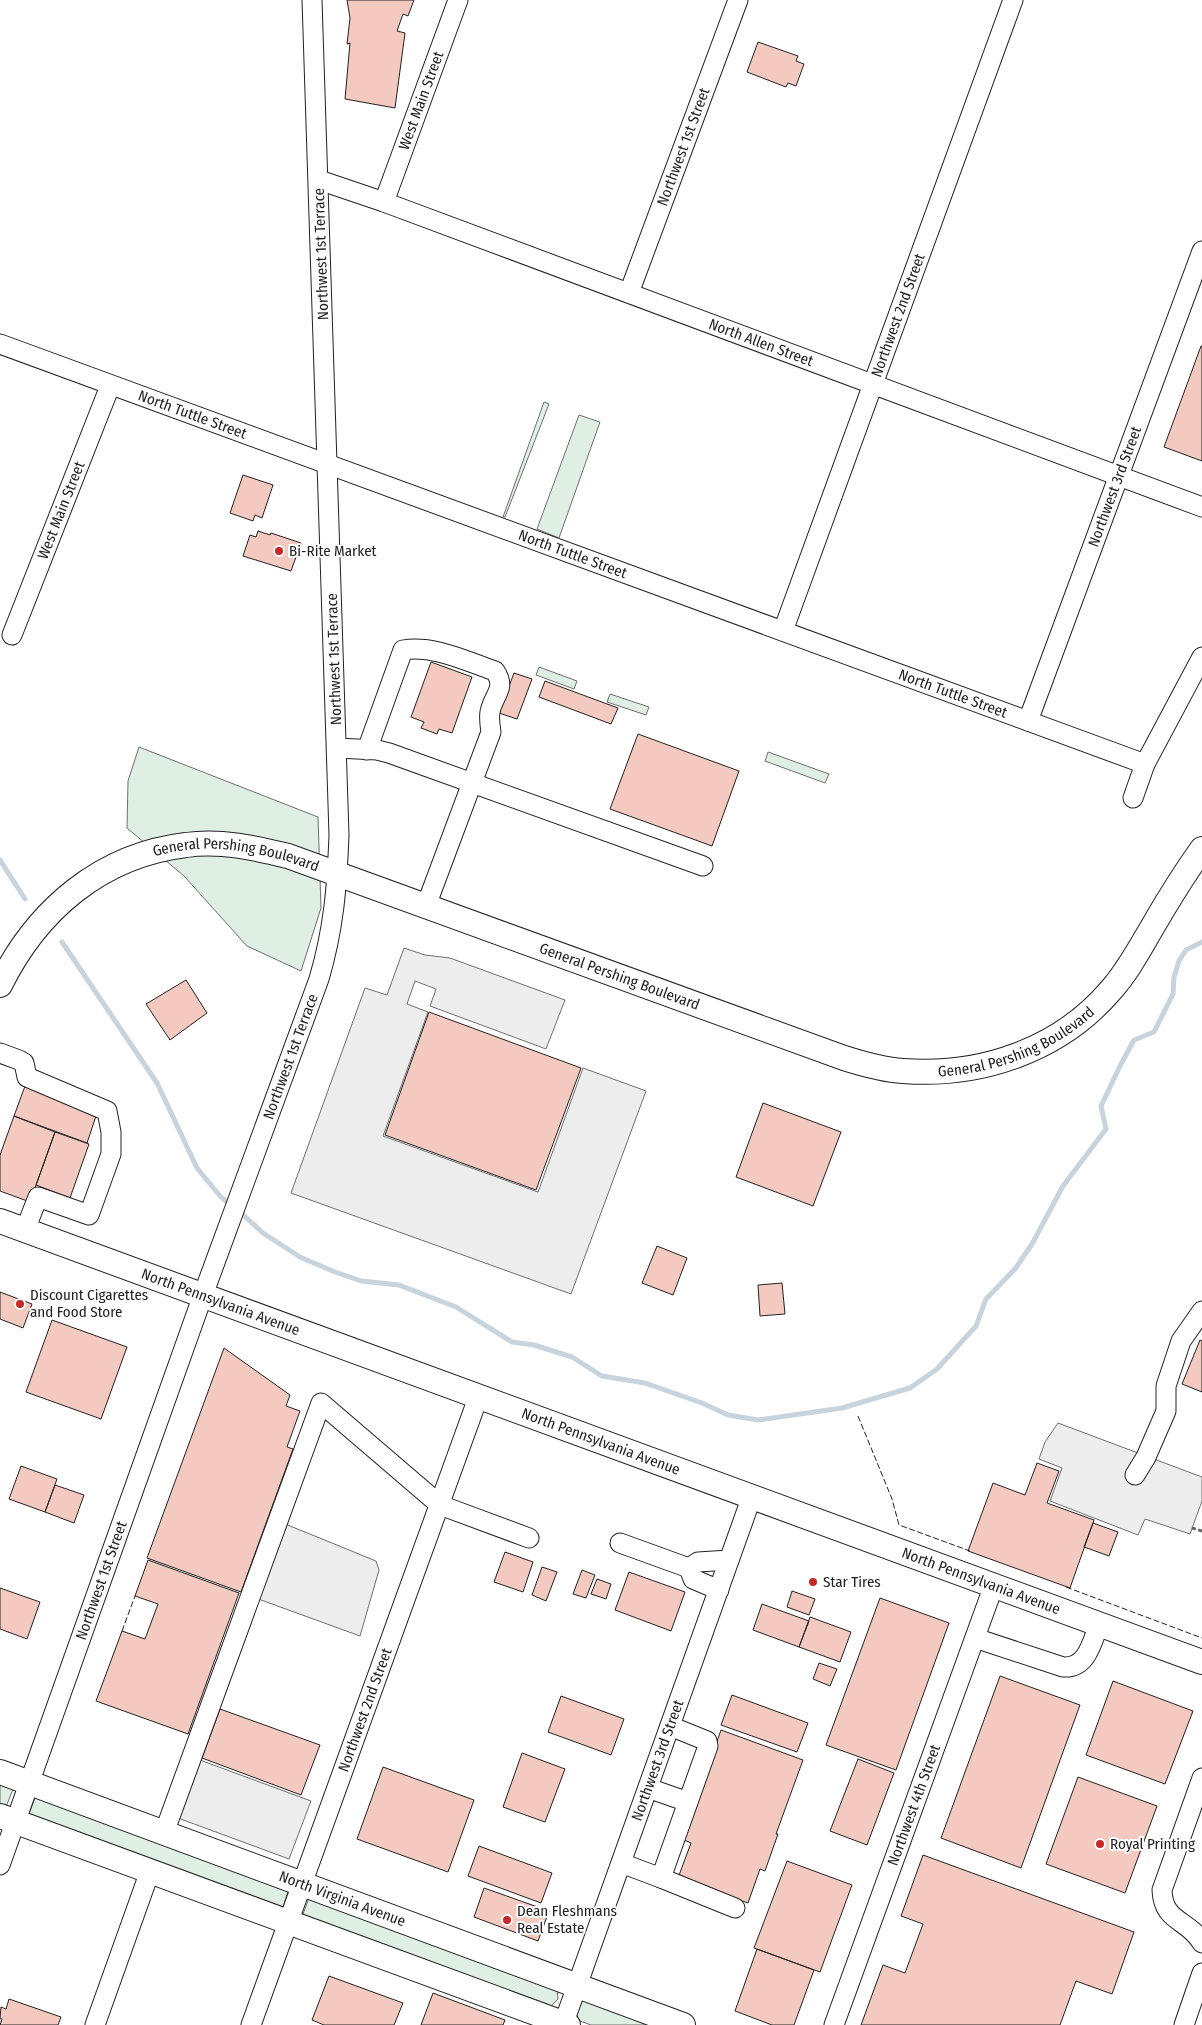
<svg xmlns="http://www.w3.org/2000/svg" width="1202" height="2025" viewBox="0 0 1202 2025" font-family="'Fira Sans Condensed',sans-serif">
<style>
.green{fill:#e0efe3;stroke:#6f6f6f}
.parking{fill:#ededed;stroke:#6f6f6f}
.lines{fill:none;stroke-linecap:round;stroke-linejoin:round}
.stream{stroke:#c7d3dd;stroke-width:5}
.building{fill:#f3c9c0;stroke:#222}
.minor-casing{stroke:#222;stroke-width:21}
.major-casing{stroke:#222;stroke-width:26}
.path{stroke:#646464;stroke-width:3;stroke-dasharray:4 2.5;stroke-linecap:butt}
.minor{stroke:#fff;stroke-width:19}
.major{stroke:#fff;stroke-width:24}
.fence{stroke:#222;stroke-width:1;stroke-dasharray:6 2.5;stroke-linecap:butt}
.poi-dot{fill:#c62828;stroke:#fff;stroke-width:2}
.labels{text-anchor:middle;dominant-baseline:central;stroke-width:4;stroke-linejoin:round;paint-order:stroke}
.street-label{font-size:15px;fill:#222;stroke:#fff}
.poi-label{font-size:15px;fill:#222;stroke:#fff;text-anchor:start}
</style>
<rect width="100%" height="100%" fill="#fff"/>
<!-- green -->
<path class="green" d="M544 402 549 404 505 517H503Z
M579 415 600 422 559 538 537 529Z
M539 667 577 681 574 689 536 675Z
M610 694 649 707 646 715 607 702Z
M139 747 318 817 321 908 301 971 247 946 184 876 127 828 128 781Z
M768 752 829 774 825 783 765 761Z
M0 1782 13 1789 6 1807 0 1808Z
M40 1796 288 1891 283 1907 279 1909 29 1814 35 1798Z
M309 1898 557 1990 558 1999 549 2008 305 1919 303 1914Z
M583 1998 663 2025H591L580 2021 576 2014Z"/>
<!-- parking -->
<path class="parking" d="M404 948 425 955 450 958 565 1000 546 1049 430 1006 436 989 415 981 407 1004 428 1012 383 1136 538 1192 583 1068 646 1091 571 1294 291 1193 365 988 387 995Z
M1058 1423 1202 1477V1501L1190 1534 1145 1519 1138 1535 1050 1501 1062 1468 1039 1459 1045 1442Z
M278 1521 376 1561 379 1570 360 1636 250 1596Z
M200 1760 311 1801 289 1859 178 1818Z"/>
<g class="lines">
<!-- stream -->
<path class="stream" d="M0 860 25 899
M62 942 157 1083 197 1168 220 1196 232 1206
M239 1211 263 1233 300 1257 335 1272 361 1281 399 1285 456 1307 512 1342 534 1345 572 1357 602 1376 645 1383 702 1403 728 1415 758 1420 842 1408 910 1388 937 1369 976 1326 986 1299 1015 1269 1032 1244 1063 1186 1106 1129 1101 1106 1120 1066 1134 1040 1154 1032 1173 994 1174 977 1179 961 1186 950 1202 942"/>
</g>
<!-- building -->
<path class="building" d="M347 0H414L408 16 403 14 397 31 405 33 395 108 345 99 350 43 347 44 350 18Z
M758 42 798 56 796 61 804 64 796 86 788 83 786 87 747 72Z
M1201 346H1202V461L1164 447Z
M243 475 273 485 262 518 255 515 253 521 230 513Z
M258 531 270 535 271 533 301 543 291 571 243 556 250 535 256 537Z
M431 662 472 677 452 733 439 729 437 734 421 728 424 722 411 717Z
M514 673 532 679 517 719 499 713Z
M545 681 618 708 611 724 539 697Z
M638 734 739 771 712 846 610 809Z
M186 980 207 1013 170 1040 146 1004Z
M429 1012 581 1068 536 1190 385 1135Z
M25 1086 97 1113 87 1143 14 1116Z
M763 1103 841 1132 813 1206 736 1177Z
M14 1116 55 1132 30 1202 0 1191V1155Z
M55 1132 89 1144 70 1198 36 1185Z
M657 1246 687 1258 673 1295 642 1283Z
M782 1283 785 1314 760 1316 758 1285Z
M0 1292 32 1304 23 1328 0 1319Z
M52 1320 127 1347 101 1419 26 1392Z
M1200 1340 1202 1341V1392L1182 1384Z
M224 1348 290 1395 286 1406 300 1411 287 1447 293 1449 241 1592 147 1558Z
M1037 1463 1059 1471 1047 1503 1094 1520 1070 1588 968 1551 993 1483 1025 1495Z
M21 1466 57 1479 45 1512 9 1499Z
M55 1485 84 1495 74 1523 45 1512Z
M1093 1523 1118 1532 1109 1556 1084 1547Z
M505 1552 533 1562 523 1592 494 1582Z
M148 1560 239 1593 188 1734 96 1701 122 1631 145 1639 158 1604 135 1596Z
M542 1567 557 1572 546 1601 532 1595Z
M582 1570 595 1575 586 1598 573 1594Z
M629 1572 685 1592 671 1631 615 1610Z
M597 1579 611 1584 606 1599 591 1594Z
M0 1588 40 1602 27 1639 0 1629Z
M792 1591 815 1599 809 1615 787 1607Z
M880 1598 949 1623 896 1770 826 1745Z
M762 1604 809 1621 799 1647 753 1630Z
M810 1617 851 1632 840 1662 799 1647Z
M819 1663 837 1669 830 1686 813 1679Z
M1000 1676 1080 1705 1021 1868 941 1838Z
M1113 1681 1193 1711 1165 1784 1086 1755Z
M732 1695 808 1723 797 1752 721 1725Z
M561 1696 624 1719 611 1755 548 1732Z
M220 1709 320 1745 301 1795 202 1758Z
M721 1730 803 1760 776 1834H778L765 1871 760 1869 748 1903 678 1878 691 1843 684 1840 695 1803Z
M522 1753 565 1769 545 1822 503 1807Z
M858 1759 894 1773 867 1845 830 1831Z
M383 1767 474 1800 448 1872 357 1839Z
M1078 1777 1157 1806 1125 1893 1046 1864Z
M479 1846 552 1873 541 1903 468 1876Z
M923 1855 1134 1932 1112 1994 1076 1981 1060 2025H861L883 1965 905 1973 923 1924 901 1916Z
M787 1861 852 1885 820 1972 754 1948Z
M484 1888 549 1911 538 1941 474 1917Z
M757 1949 814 1970 794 2025H772L735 2011Z
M329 1976 403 2003 394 2025H324L312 2020Z
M433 1993 505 2020 503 2025H421Z
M9 1999 61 2017 58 2025H0L2 2019 0 2018 1 2007 6 2009Z"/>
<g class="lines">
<defs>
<g id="minor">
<path id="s1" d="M319 180 384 202 1202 507"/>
<path id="s2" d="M384 202 458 0"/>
<path id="s3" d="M629 293 738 0"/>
<path id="s4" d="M0 344 1145 764"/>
<path id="s5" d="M783 631 1013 0"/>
<path id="s6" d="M12 635 110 386"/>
<path id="s7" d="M1028 721 1202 251"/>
<path d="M337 748 377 750 389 753 703 866"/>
<path d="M367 750 403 650C435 645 465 661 495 671 507 689 493 695 490 712 489 718 490 726 491 732L426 906"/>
<path d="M1133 798 1145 764 1202 657"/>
<path d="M0 1053 19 1060 24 1063 27 1077 107 1111 111 1132V1154L89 1215 38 1197 25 1230"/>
<path d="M1135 1475 1146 1457 1166 1411V1386L1181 1341 1202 1311"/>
<path d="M620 1543 689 1568"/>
<path d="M719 1590 693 1579 689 1568 698 1562 729 1560"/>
<path d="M975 1638 1063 1667C1087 1669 1092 1642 1099 1624"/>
<path d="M1202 1778 1162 1890C1163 1923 1189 1919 1202 1943"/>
<path d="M648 1788 688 1802 708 1746 707 1741 670 1726"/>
<path d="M164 1833 321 1403 440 1505 529 1538"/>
<path d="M621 1863 661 1878 688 1802"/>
<path id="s8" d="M0 1865 203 1295 319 979C334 928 337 886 339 835L312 0"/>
<path d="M661 1878 735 1908"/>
<path d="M95 2025 150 1871"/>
<path id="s9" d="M251 2025 479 1395"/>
<path id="s10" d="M563 2025 752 1496"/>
<path id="s11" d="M834 2025 994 1585"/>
<path d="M1184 2025 1202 1973"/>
</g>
<g id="major">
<path id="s12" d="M0 985C37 910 101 855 186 845 221 840 255 848 288 856L844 1058C863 1064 883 1070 903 1071 981 1077 1060 1050 1111 990 1128 971 1140 948 1153 926 1168 900 1184 874 1202 849"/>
<path id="s13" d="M0 1221 1202 1662"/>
<path id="s14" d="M0 1772 683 2025"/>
<path d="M0 1816 568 2025"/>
</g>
</defs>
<!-- minor casing -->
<use href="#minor" class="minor-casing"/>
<!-- major casing -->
<use href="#major" class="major-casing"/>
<!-- path -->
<path class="path" d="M1192 1528 1202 1531"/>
<!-- minor -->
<use href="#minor" class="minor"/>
<!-- major -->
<use href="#major" class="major"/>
<!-- fence -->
<path class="fence" d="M858 1416 892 1499 899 1525 970 1551
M1066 1587 1202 1638
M122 1631 135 1596"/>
</g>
<!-- markers -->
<g class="poi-dot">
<circle cx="279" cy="551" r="5"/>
<circle cx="20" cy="1304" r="5"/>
<circle cx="813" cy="1582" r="5"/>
<circle cx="1100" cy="1844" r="5"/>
<circle cx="507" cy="1920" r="5"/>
</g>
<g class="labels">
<!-- street labels -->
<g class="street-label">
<text stroke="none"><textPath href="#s2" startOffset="108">West Main Street</textPath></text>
<text stroke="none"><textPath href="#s3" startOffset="156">Northwest 1st Street</textPath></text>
<text transform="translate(321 254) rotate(-92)">Northwest 1st Terrace</text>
<text stroke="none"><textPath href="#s5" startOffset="336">Northwest 2nd Street</textPath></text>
<text stroke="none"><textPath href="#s1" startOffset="471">North Allen Street</textPath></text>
<text stroke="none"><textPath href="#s4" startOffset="205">North Tuttle Street</textPath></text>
<text stroke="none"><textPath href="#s7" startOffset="250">Northwest 3rd Street</textPath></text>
<text stroke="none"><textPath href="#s6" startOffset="134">West Main Street</textPath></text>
<text stroke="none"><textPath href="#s4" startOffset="610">North Tuttle Street</textPath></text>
<text transform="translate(334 659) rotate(-92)">Northwest 1st Terrace</text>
<text stroke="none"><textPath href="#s4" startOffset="1015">North Tuttle Street</textPath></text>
<text stroke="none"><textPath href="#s12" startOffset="294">General Pershing Boulevard</textPath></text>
<text stroke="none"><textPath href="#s12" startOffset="699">General Pershing Boulevard</textPath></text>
<text stroke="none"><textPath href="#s12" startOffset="1118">General Pershing Boulevard</textPath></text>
<text stroke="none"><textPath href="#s8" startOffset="859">Northwest 1st Terrace</textPath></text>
<text stroke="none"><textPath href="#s13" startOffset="235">North Pennsylvania Avenue</textPath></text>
<text stroke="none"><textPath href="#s13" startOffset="640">North Pennsylvania Avenue</textPath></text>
<text stroke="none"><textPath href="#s8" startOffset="302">Northwest 1st Street</textPath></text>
<text stroke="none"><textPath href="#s13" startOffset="1045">North Pennsylvania Avenue</textPath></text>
<text stroke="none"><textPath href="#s9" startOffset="335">Northwest 2nd Street</textPath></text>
<text stroke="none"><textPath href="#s10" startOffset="281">Northwest 3rd Street</textPath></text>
<text stroke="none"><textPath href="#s11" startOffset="234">Northwest 4th Street</textPath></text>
<text stroke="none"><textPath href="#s14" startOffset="365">North Virginia Avenue</textPath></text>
</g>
<!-- poi labels -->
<g class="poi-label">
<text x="289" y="551">Bi-Rite Market</text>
<text x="30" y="1295">Discount Cigarettes<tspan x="30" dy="17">and Food Store</tspan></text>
<text x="823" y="1582">Star Tires</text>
<text x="1110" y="1844">Royal Printing</text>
<text x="517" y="1911">Dean Fleshmans<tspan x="517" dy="17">Real Estate</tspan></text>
</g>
</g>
</svg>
